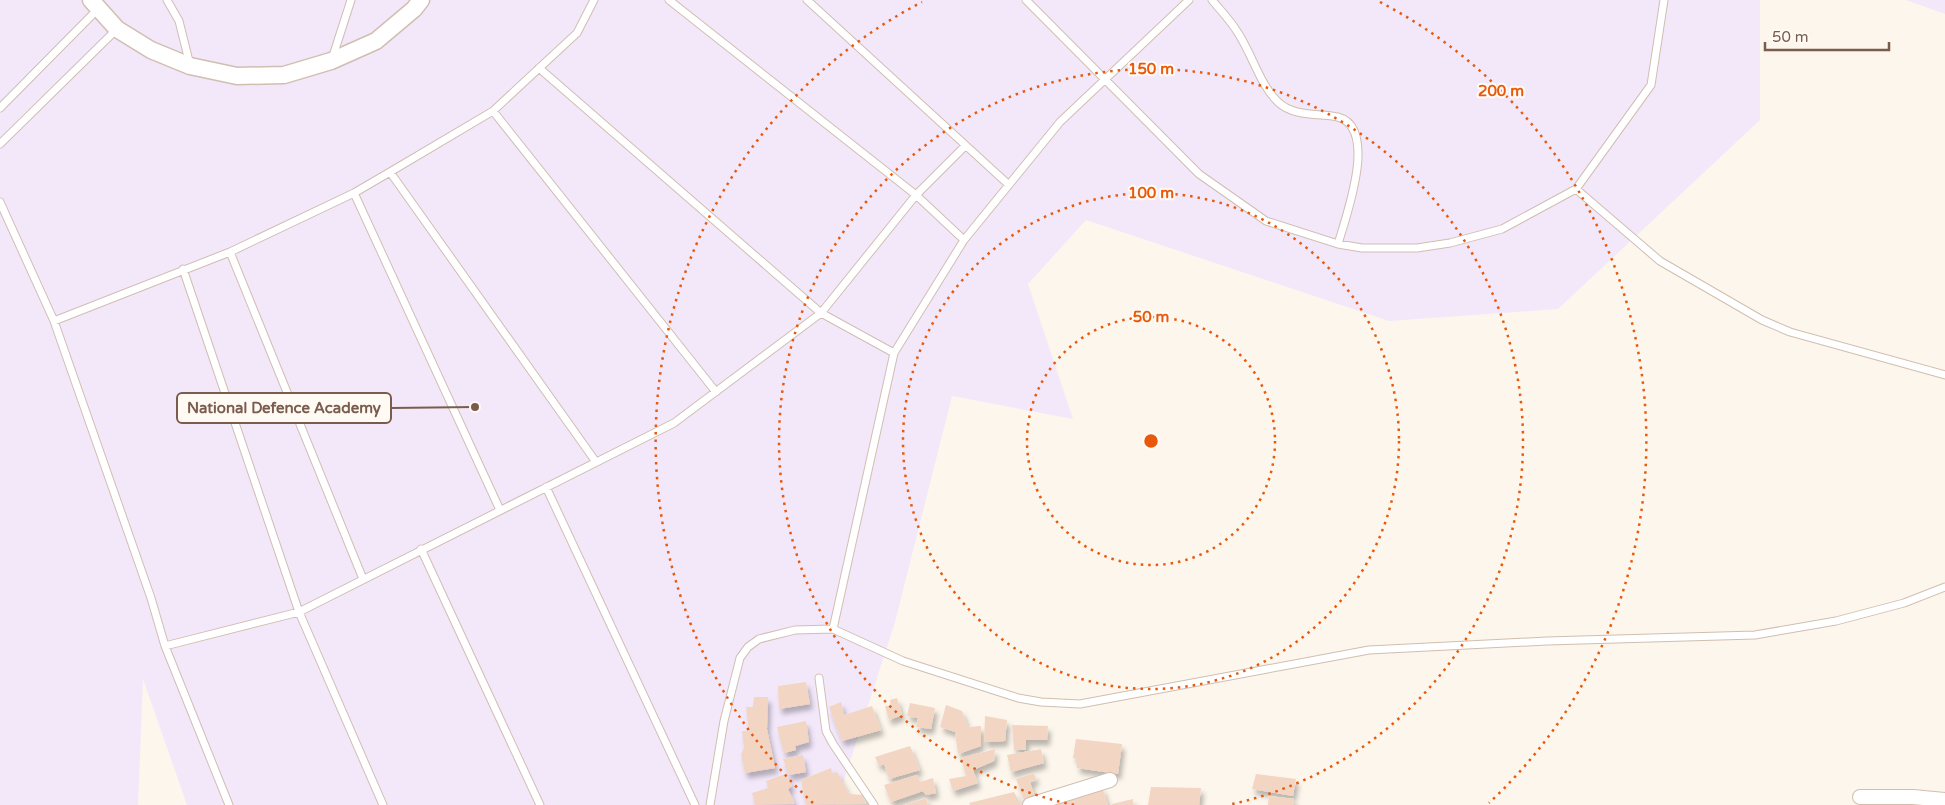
<svg xmlns="http://www.w3.org/2000/svg" width="1945" height="805" viewBox="0 0 1945 805" font-family="'Varela Round',sans-serif">
<style>
.education{fill:#f3e8fa}
.building{fill:#f3d5c3;filter:url(#shadow)}
.lines{fill:none;stroke-linecap:round;stroke-linejoin:round}
.service-casing{stroke:#d1beb0;stroke-width:9}
.minor-casing{stroke:#d1beb0;stroke-width:16}
.tertiary-casing{stroke:#d1beb0;stroke-width:19}
.service{stroke:#fff;stroke-width:7}
.minor{stroke:#fff;stroke-width:14}
.tertiary{stroke:#fff;stroke-width:16}
.ring{fill:none;stroke:#e8590c;stroke-width:2.5;stroke-dasharray:2.5 5}
.centre{fill:#e8590c;stroke:#fffaf3;stroke-width:2.5}
.ring-label{font-size:15px;text-anchor:middle;font-weight:bold;fill:#e8590c;stroke:#fffaf3;stroke-width:4;stroke-linejoin:round;paint-order:stroke}
.leader{fill:none;stroke:#7a5c4d;stroke-width:2}
.callout-dot{fill:#7a5c4d;stroke:#fffaf3;stroke-width:2}
.callout{fill:#fffaf3;stroke:#7a5c4d;stroke-width:2}
.callout-label{font-size:15px;text-anchor:middle;font-weight:bold;fill:#7a5c4d}
</style>
<defs>
<filter id="shadow"><feDropShadow dx="3" dy="5.5" stdDeviation="2.5" flood-color="#0004"/></filter>
</defs>
<rect width="100%" height="100%" fill="#fdf6ec"/>
<!-- education -->
<path class="education" d="M0 0H1760V120L1558 309 1389 321 1086 220 1028 284 1073 419 952 396 895 622 836 805H187L143 679 138 805H0Z
M1906 0H1945V14Z"/>
<!-- building -->
<path class="building" d="M806 682 810 704 779 709 778 686Z
M754 697H768L767 729 775 768 745 773 741 754 744 748 742 731H749L746 707H753Z
M897 698 902 715 889 720 885 706H891L890 700Z
M841 702 844 715 872 706 881 730 842 741 829 707Z
M910 703 935 708 931 729 916 727 918 718 907 716Z
M946 705 962 711 968 727 981 726V746L958 754 955 732 940 727Z
M985 716 1007 720 1005 741 984 742Z
M806 721 809 742 795 746 796 750 784 753 777 727Z
M1012 725 1048 726 1047 740H1026V750H1014Z
M1076 739 1122 744 1118 774 1077 768V759L1073 758Z
M910 746 920 770 889 779 884 764 879 766 875 757Z
M995 749 994 761 973 770 978 783 953 791 949 779 966 776 961 758Z
M1041 749 1044 763 1011 772 1007 755Z
M803 755 806 772 789 775 783 759Z
M831 768 832 773 837 772 849 794 863 795 866 804 806 805 801 780Z
M1034 773 1036 780 1030 782 1034 794 1024 800 1016 779Z
M785 774 792 786 788 789 795 804 755 805 752 793 768 788 766 781Z
M1256 774 1296 779 1293 796 1252 789Z
M917 775 920 782 933 778 936 793 926 795 923 791 891 802 884 785Z
M1102 787 1108 805H1049Z
M1151 787 1201 788 1199 805H1148Z
M1014 792 1021 805H970L969 803Z
M1269 796 1294 799V805H1268Z
M926 798 928 805H905Z
M1133 799V805H1112V804Z"/>
<g class="lines">
<defs>
<path id="service" d="M167 0 179 21 190 65
M669 0 916 195 964 240
M807 0 1009 185
M1026 0 1199 174 1266 221 1338 244 1362 248H1417L1450 243 1502 229 1576 189 1651 85 1664 0
M1212 0C1221 11 1231 21 1238 33 1252 54 1260 85 1278 102 1291 115 1314 114 1332 116 1382 120 1346 216 1338 244
M332 59 351 0
M539 68 821 313 894 353
M0 108 98 9
M493 111 716 392
M0 144 117 29
M390 172 596 462
M1576 189 1660 261 1762 320 1790 332 1945 375
M354 193 500 510
M0 202 54 321 151 598 165 646 229 805
M230 252 363 579
M183 269 299 612 383 805
M54 321 230 252 354 193 390 172 493 111 577 33 594 0
M546 487 695 805
M421 549 540 805
M833 629 894 353 964 240 1060 122 1189 0
M165 646 299 612 674 423 821 313 916 195 965 146
M819 678 826 731 833 744 874 805
M710 805 724 721 740 658 748 647 759 639 795 630 833 629 903 661 1018 698 1041 702 1080 704 1369 650 1547 641 1755 635 1836 621 1904 603 1945 587"/>
<path id="minor" d="M1860 797H1913L1945 800
M1030 805 1110 780"/>
<path id="tertiary" d="M91 0 117 29 151 50 190 66 237 76 284 75 331 61 376 41 414 9 421 0"/>
</defs>
<!-- service casing -->
<use href="#service" class="service-casing"/>
<!-- minor casing -->
<use href="#minor" class="minor-casing"/>
<!-- tertiary casing -->
<use href="#tertiary" class="tertiary-casing"/>
<!-- service -->
<use href="#service" class="service"/>
<!-- minor -->
<use href="#minor" class="minor"/>
<!-- tertiary -->
<use href="#tertiary" class="tertiary"/>
</g>
<!-- distance rings -->
<g class="ring">
<circle cx="1151" cy="441" r="124"/>
<circle cx="1151" cy="441" r="248"/>
<path d="M1074 805A372 372 0 1 1 1228 805"/>
<path d="M813 803A495 495 0 0 1 922 2M1380 2A495 495 0 0 1 1489 803"/>
</g>
<circle cx="1151" cy="441" r="8" class="centre"/>
<g class="ring-label">
<text x="1151" y="74">150 m</text>
<text x="1501" y="96">200 m</text>
<text x="1151" y="198">100 m</text>
<text x="1151" y="322">50 m</text>
</g>
<!-- callouts -->
<path class="leader" d="M475 407L391 408"/>
<circle class="callout-dot" cx="475" cy="407" r="5"/>
<rect class="callout" x="177" y="393" width="214" height="30" rx="5"/>
<g class="callout-label">
<text x="284" y="413">National Defence Academy</text>
</g>
<!-- scale -->
<path d="M1765 42v8h124v-8" fill="none" stroke="#7a5c4d" stroke-width="2.5"/>
<text x="1772" y="42" font-size="15" fill="#7a5c4d" stroke="#fffaf3" stroke-width="4" paint-order="stroke">50 m</text>
</svg>
